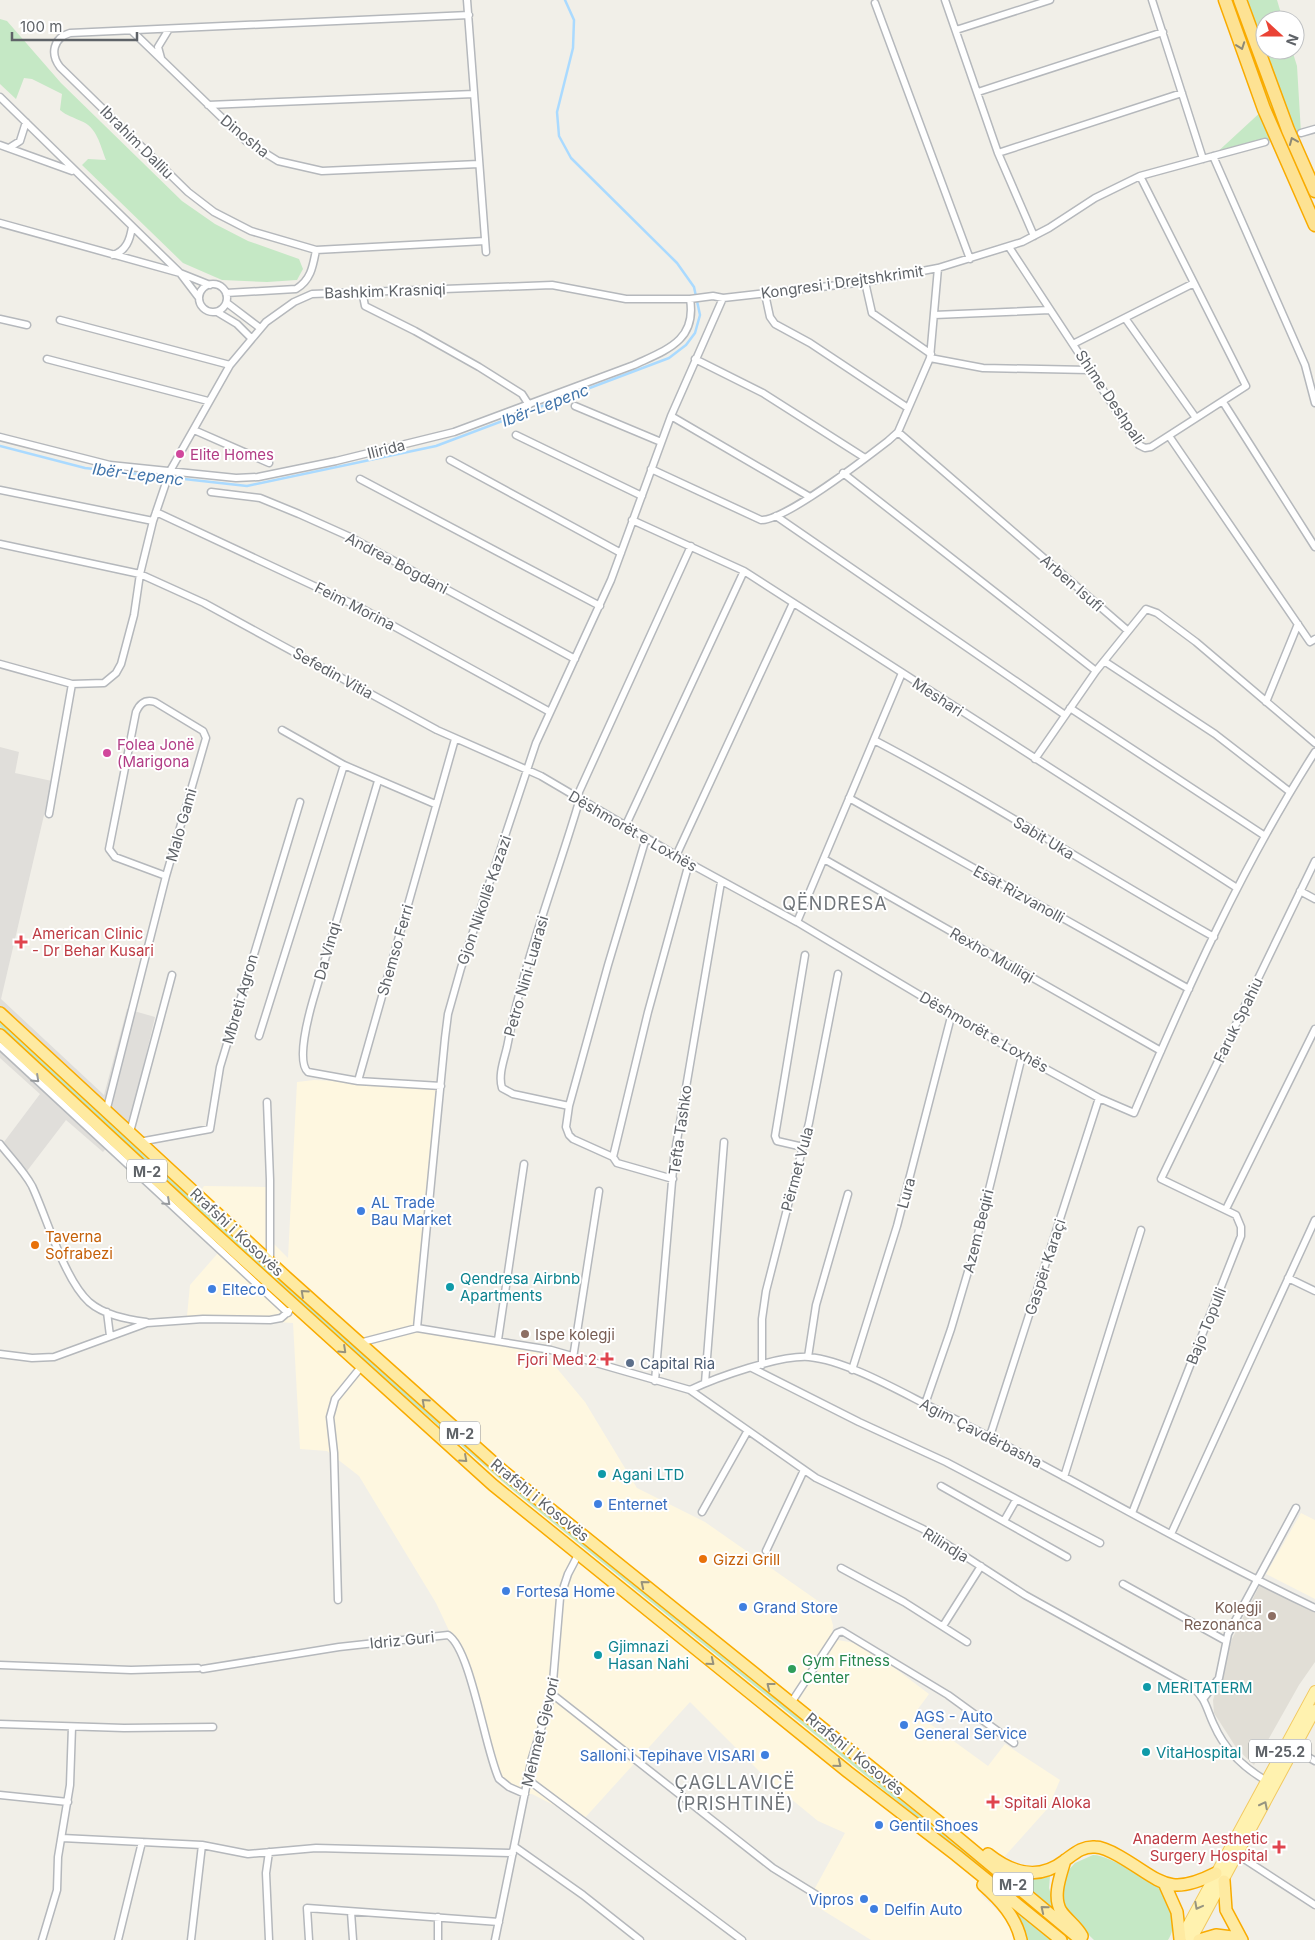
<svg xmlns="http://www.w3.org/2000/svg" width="1315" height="1940" viewBox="0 0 1315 1940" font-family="Inter,sans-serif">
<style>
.commercial{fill:#fef7e0}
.industrial{fill:#e0deda}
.education{fill:#e1ded6}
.green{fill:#c5e8c5}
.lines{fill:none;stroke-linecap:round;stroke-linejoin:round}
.stream{stroke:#aadaff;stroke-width:2.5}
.minor-casing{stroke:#b5b8bc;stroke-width:9}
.primary-casing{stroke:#f2c960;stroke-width:12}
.trunk-casing{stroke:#f9ab00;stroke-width:14}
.motorway-casing{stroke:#f9ab00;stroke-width:15}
.minor{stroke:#fff;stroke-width:6}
.primary{stroke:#fff2af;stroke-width:10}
.trunk{stroke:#feeaa1;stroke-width:11}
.motorway{stroke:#fde293;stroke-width:12}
.oneway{stroke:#8e8975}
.oneway2{stroke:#979a9d}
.oneway3{stroke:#97927c}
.oneway4{stroke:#979581}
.hotel-dot{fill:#d1479c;stroke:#fff;stroke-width:2}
.health-dot{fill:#e0444e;stroke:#fff;stroke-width:2}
.shop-dot{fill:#3f7fe0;stroke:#fff;stroke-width:2}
.food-dot{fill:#e8710a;stroke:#fff;stroke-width:2}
.culture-dot{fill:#0f9aa8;stroke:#fff;stroke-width:2}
.education-dot{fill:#8d6e63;stroke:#fff;stroke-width:2}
.service-dot{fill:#5c6f8a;stroke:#fff;stroke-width:2}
.leisure-dot{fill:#2e9e5b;stroke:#fff;stroke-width:2}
.labels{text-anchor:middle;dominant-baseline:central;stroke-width:4;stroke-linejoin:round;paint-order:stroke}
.shield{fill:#fff;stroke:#8f9295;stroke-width:1}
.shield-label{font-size:14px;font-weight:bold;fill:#5f6368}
.street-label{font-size:15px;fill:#5f6368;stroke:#fff}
.hotel-label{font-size:15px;fill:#b23c85;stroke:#fff;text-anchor:start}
.health-label{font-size:15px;fill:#be3a42;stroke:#fff;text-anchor:start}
.shop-label{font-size:15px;fill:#366cbe;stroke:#fff;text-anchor:start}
.food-label{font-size:15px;fill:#c56008;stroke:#fff;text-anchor:start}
.culture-label{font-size:15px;fill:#0d838f;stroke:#fff;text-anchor:start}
.education-label{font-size:15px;fill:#785e54;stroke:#fff;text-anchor:start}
.service-label{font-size:15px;fill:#4e5e75;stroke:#fff;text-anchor:start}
.leisure-label{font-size:15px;fill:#27864d;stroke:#fff;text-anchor:start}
.water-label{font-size:16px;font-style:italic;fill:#4174aa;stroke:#fff}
.quarter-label{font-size:18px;letter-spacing:1px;fill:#70757a;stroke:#fff}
</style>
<rect width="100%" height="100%" fill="#f1efe8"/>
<!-- commercial -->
<path class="commercial" d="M314 1080 441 1086 417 1328 498 1340 545 1354 585 1402 637 1488 705 1522 828 1608 833 1625 832 1639 855 1643 884 1660 929 1694 915 1713 988 1766 1005 1744 1060 1780 1048 1808 1004 1857 981 1895 1007 1919 1014 1940H871L808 1901 845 1833 818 1821 769 1781 690 1702 583 1820 532 1794H525L497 1779 468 1671 436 1603 359 1476 327 1451 300 1449 293 1323 187 1316 190 1285 218 1253 182 1219 204 1186 266 1187V1236L288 1258 297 1082Z
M1301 1513 1315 1520V1599L1266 1574Z"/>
<!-- industrial -->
<path class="industrial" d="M0 747 19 752 15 773 52 781 1 999 104 1095 127 1009 155 1017 131 1119 103 1152 66 1120 27 1171 4 1142 40 1094 0 1058Z"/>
<!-- education -->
<path class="education" d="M1263 1579 1315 1604V1662L1299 1685 1254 1765 1237 1749 1214 1713 1213 1700 1232 1639Z"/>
<!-- green -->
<path class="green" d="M1225 0H1277L1283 20H1265V50H1292L1297 66 1301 133 1213 156 1264 109Z
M0 19 7 21 61 83 182 201 215 224 248 241 299 259 303 269 297 280 267 282 222 280 183 263 82 165 88 159 106 160C100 145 97 127 81 121 73 117 67 116 60 110L62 94 32 79 24 78 16 99 0 84Z
M0 1019 400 1387 513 1485 1073 1940H1069L510 1488 331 1332 0 1026Z
M1093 1855C1107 1854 1159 1884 1167 1896 1176 1907 1176 1928 1168 1940H1094L1062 1909 1063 1876 1075 1863Z
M1004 1871 1039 1879 1050 1876 1049 1888 1057 1914Z
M1012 1908 1052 1940H1024Z"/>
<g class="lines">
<!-- stream -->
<path class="stream" d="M0 446 85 468 247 486 436 446 669 358 686 345 695 333 700 315 694 287 677 263 571 158 559 136 557 112 573 48 574 20 565 0"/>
<defs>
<path id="minor" d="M467 0 486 252
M945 0 998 153 1034 236
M1152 0 1203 159
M875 3 970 259
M469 15 70 33C53 38 50 54 60 67L188 192 214 212 251 231 316 250 485 241
M956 30 1050 0
M132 31 246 141 278 161 322 171 479 164
M161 58 158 47 169 29
M978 92 1163 32
M0 97 180 273 199 298
M208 105 474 94
M1301 133 1315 129
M0 145 72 171
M9 148 20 141 26 122
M998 153 1182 93
M1213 156 1305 365 1315 403
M0 223 180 273 210 285
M1009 247 1139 445 1145 448 1151 447 1246 386 1140 176
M113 255C126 251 130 240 132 227
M865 282 872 313 931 354
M199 298a14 14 0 1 1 28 0a14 14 0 1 1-28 0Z
M362 291 365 306 415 331 479 367 522 394 529 405
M226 293 296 289C311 280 313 266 316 250
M765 294 770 317 775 324 810 343 908 408
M227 303 260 328
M217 312 237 324 251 338
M934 315 1050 310
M1125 318 1196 418
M0 319 27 325
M60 320 230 365
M1073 344 1194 283
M930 358 983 368 1089 370
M47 359 208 401
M695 359 763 393 865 458
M1223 402 1315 547
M575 406 661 442
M671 416 810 497
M194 430 269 463
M898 432 1127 630
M516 435 642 496
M1169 436 1310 642 1315 639
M0 437 110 465 236 478 258 477 336 461 454 432 634 365C666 350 697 341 690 299
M450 460 621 553
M651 469 761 520C784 521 866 458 888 441L898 432 930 358 938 268
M843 473 1096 671
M360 479 600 606
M0 490 153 521
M211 492 260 498 299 514 348 536 575 659
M156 512 359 607 550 712
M776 516 1065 715
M632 520 744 571 1237 888
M0 544 140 574 204 603 437 730 541 776 689 863 797 922 1022 1056 1099 1098 1134 1113C1187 989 1242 866 1315 752
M1104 661 1215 734 1290 792
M0 664 72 684 104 683 116 673 121 664 134 615 140 574 153 521 170 471 230 365 266 322 294 302 312 294 552 285 626 299H690L713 296 723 298 865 282 938 268 1022 242 1049 228 1095 198 1140 176 1265 142
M1266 702 1298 624
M1070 708 1265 836
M282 730 344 765 435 804
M874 740C990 801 1100 873 1214 937
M1035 759 1096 671 1146 609 1157 613 1196 642 1315 743
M378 781 313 1000C309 1014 296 1062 308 1072L358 1081 441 1086
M849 798 1189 989
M49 814 72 684
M625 827 744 571
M646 838 608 965 569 1106 566 1127 569 1135 573 1139 613 1157 617 1163 673 1179
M676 856 793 603
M824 859 1161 1051
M1300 891 1315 899
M797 922 902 673
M259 1036 344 765
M0 1046 288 1313
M358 1081 455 739
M267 1102 270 1180V1261
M569 1106 513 1094 502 1088C498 1075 504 1060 507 1047 523 964 554 885 578 805L579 792 691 546
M106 1112 166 876 206 738 203 731 155 702C145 699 140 703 136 712L109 849 115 857 166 876
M130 1132 172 975
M139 1142 210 1129 220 1067 300 802
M0 1144C10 1157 24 1171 32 1186 47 1218 64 1279 89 1302 104 1315 126 1319 146 1322
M803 1147 777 1141 775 1136 805 955
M613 1157 648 1012 689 863
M1226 1209 1315 1029
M1288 1278 1315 1291
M107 1312 110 1336
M417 1328 445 1038 448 1014 461 968 536 743 611 580 671 416 723 298
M498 1340 524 1164
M359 1343 417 1328 551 1350 690 1390 816 1478 923 1529 1025 1595 1193 1688C1206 1698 1207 1711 1214 1725 1224 1748 1243 1767 1265 1780
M0 1354 32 1358 54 1357 147 1323 203 1319 270 1320 281 1318 289 1311
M808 1357 816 1305 848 1194
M573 1358 599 1191
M762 1365V1319L766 1291 809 1123 838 974
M752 1368 859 1422 946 1462 1100 1543
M852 1370 897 1226 952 1013
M655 1381 674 1158 721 882
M705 1383 724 1142
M690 1390C717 1377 780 1355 809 1357 849 1361 904 1394 941 1412 1067 1475 1188 1548 1315 1608
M925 1404 951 1329 972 1258 1022 1056
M990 1436 1099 1098
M1064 1477 1141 1230
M941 1486 1067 1557
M702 1512 747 1432
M1132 1513 1241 1236V1227L1236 1215 1161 1179 1315 861
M1004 1521 1016 1500
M1171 1534 1315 1220
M766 1551 804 1470
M841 1568 904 1602 967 1642
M1123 1584 1226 1641
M338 1600 334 1453 330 1417 335 1399 361 1367
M943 1626 981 1566
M0 1665 131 1670 198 1668
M203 1669 339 1647 448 1635C471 1649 485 1750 499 1779L509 1787 525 1794
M552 1694 773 1868 820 1897
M1204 1698 1219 1678 1228 1634 1296 1508
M791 1703 837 1633 842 1631 948 1695 1014 1743
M0 1724 124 1728 213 1727
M1294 1749 1315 1761
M527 1779 742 1940
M0 1795 68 1802
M62 1838 202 1845 248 1854 316 1848 513 1853
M515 1847 583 1895 640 1940
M1238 1855 1315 1905
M351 1912 353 1940
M438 1917V1940
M42 1940 57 1890 58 1857 70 1785 72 1727
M118 1940 142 1842
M191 1940 202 1845
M269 1940 266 1873 269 1852
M309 1940 307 1908 499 1922
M495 1940 532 1758 552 1694 560 1598 568 1574 578 1555"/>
<path id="primary" d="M1180 1940 1315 1691
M1191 1940 1315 1710"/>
<path id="trunk" d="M0 1013 286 1277 503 1471 944 1826 1081 1940
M0 1035 211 1230 493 1485 848 1772 956 1855 1061 1940
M988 1854C1012 1873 1038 1881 1064 1861 1074 1854 1082 1846 1095 1847 1103 1847 1112 1852 1119 1856 1161 1880 1167 1898 1216 1873
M1065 1860C1061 1875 1052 1896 1061 1911 1067 1920 1077 1926 1082 1936
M1224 1881 1226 1910 1242 1940
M983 1885C1000 1900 1016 1917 1021 1940
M1165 1885 1177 1912 1180 1939
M1199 1940 1216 1935 1240 1938"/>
<path id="motorway" d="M1225 0 1264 109 1315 225
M1240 0 1288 130 1315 191"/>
</defs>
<!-- minor casing -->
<use href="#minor" class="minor-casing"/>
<!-- primary casing -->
<use href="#primary" class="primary-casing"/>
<!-- trunk casing -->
<use href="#trunk" class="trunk-casing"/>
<!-- motorway casing -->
<use href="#motorway" class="motorway-casing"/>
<!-- minor -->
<use href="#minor" class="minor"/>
<!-- primary -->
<use href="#primary" class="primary"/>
<!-- trunk -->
<use href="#trunk" class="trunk"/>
<!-- motorway -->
<use href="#motorway" class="motorway"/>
</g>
<!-- one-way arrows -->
<defs><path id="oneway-chevron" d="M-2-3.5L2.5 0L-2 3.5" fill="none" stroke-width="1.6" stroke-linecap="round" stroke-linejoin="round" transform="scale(1.25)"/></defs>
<g class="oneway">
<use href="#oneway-chevron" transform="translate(1241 46) rotate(70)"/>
<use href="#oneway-chevron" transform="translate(1293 141) rotate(-113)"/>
</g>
<g class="oneway2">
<use href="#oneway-chevron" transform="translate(36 1079) rotate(43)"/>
<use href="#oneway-chevron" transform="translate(167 1202) rotate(42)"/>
</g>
<g class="oneway3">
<use href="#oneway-chevron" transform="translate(304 1293) rotate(-138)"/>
<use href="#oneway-chevron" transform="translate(343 1350) rotate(43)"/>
<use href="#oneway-chevron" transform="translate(425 1402) rotate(-138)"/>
<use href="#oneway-chevron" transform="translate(464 1459) rotate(42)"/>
<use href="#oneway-chevron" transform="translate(644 1584) rotate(-141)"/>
<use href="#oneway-chevron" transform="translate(711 1662) rotate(39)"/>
<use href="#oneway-chevron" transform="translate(770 1686) rotate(-142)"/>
<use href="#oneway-chevron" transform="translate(838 1764) rotate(39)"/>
<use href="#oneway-chevron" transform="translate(1044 1909) rotate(-141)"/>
</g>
<g class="oneway4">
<use href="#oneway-chevron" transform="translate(1264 1805) rotate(-63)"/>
<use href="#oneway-chevron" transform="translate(1198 1906) rotate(118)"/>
</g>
<!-- markers -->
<g class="hotel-dot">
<circle cx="180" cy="454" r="5"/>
<circle cx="107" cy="753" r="5"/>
</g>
<g class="health-dot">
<path d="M18.5 934.5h5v5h5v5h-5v5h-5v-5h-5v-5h5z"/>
<path d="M604.5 1351.5h5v5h5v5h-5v5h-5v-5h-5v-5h5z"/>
<path d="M990.5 1794.5h5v5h5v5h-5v5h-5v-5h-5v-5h5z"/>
<path d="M1276.5 1839.5h5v5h5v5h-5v5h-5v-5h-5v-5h5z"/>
</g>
<g class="shop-dot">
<circle cx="361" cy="1211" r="5"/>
<circle cx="212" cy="1289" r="5"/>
<circle cx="598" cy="1504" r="5"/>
<circle cx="506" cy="1591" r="5"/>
<circle cx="743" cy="1607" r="5"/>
<circle cx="904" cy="1725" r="5"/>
<circle cx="765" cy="1755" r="5"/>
<circle cx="879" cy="1825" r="5"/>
<circle cx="864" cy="1899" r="5"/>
<circle cx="874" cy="1909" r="5"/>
</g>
<g class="food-dot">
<circle cx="35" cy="1245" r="5"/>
<circle cx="703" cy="1559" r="5"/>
</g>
<g class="culture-dot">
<circle cx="450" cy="1287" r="5"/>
<circle cx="602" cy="1474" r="5"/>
<circle cx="598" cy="1655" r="5"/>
<circle cx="1147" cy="1687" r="5"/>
<circle cx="1146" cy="1752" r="5"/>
</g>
<g class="education-dot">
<circle cx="525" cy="1334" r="5"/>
<circle cx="1272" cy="1616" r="5"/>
</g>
<circle class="service-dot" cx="630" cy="1363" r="5"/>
<circle class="leisure-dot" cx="792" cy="1669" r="5"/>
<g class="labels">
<!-- shield labels -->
<g class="shield">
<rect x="127" y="1159.5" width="40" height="23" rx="4"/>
<rect x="440" y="1421.5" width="40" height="23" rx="4"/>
<rect x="1249" y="1739.5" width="62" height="23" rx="4"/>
<rect x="993" y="1872.5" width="40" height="23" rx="4"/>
</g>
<g class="shield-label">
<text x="147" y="1171">M-2</text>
<text x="460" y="1433">M-2</text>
<text x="1280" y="1751">M-25.2</text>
<text x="1013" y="1884">M-2</text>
</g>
<!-- street labels -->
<g class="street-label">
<text transform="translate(245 136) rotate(39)">Dinosha</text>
<text transform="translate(137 142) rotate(45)">Ibrahim Dalliu</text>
<text transform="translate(842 282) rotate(-8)">Kongresi i Drejtshkrimit</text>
<text transform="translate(385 291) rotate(-2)">Bashkim Krasniqi</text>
<text transform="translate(1110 397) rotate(56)">Shime Deshpali</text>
<text transform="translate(386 449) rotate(-14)">Ilirida</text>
<text transform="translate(397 563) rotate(28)">Andrea Bogdani</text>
<text transform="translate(1072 583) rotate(41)">Arben Isufi</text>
<text transform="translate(355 606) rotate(27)">Feim Morina</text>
<text transform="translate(333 673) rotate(29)">Sefedin Vitia</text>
<text transform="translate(938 697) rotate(33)">Meshari</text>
<text transform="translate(181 825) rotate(-74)">Malo Gami</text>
<text transform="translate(633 831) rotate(30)">Dëshmorët e Loxhës</text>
<text transform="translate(1044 838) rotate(31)">Sabit Uka</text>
<text transform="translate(1019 894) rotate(29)">Esat Rizvanolli</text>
<text transform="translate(484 900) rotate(-71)">Gjon Nikollë Kazazi</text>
<text transform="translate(395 950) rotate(-74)">Shemso Ferri</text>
<text transform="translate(327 951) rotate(-74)">Da Vinqi</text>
<text transform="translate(992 955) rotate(30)">Rexho Mulliqi</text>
<text transform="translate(526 976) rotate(-74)">Petro Nini Luarasi</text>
<text transform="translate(240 999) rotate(-74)">Mbreti Agron</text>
<text transform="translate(1238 1020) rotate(-64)">Faruk Spahiu</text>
<text transform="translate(984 1032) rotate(30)">Dëshmorët e Loxhës</text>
<text transform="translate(680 1130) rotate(-82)">Tefta Tashko</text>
<text transform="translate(797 1169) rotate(-75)">Përmet Vula</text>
<text transform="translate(906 1193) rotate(-75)">Lura</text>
<text transform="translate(978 1231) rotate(-76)">Azem Beqiri</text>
<text transform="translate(237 1232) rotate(43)">Rrafshi i Kosovës</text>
<text transform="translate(1045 1267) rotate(-72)">Gaspër Karaçi</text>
<text transform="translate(1206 1326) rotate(-68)">Bajo Topulli</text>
<text transform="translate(981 1433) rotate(27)">Agim Çavdërbasha</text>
<text transform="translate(540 1500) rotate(39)">Rrafshi i Kosovës</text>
<text transform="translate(946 1545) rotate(32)">Rilindja</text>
<text transform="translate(402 1640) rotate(-6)">Idriz Guri</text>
<text transform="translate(540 1732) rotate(-76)">Mehmet Gjevori</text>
<text transform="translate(855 1754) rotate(39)">Rrafshi i Kosovës</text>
</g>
<!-- hotel labels -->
<g class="hotel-label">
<text x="190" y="454">Elite Homes</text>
<text x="117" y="744">Folea Jonë<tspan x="117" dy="17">(Marigona</tspan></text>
</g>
<!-- health labels -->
<g class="health-label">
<text x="32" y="933">American Clinic<tspan x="32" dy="17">- Dr Behar Kusari</tspan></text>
<text x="597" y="1359" text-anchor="end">Fjori Med 2</text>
<text x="1004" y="1802">Spitali Aloka</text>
<text x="1268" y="1838" text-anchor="end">Anaderm Aesthetic<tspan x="1268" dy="17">Surgery Hospital</tspan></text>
</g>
<!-- shop labels -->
<g class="shop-label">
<text x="371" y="1202">AL Trade<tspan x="371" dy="17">Bau Market</tspan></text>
<text x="222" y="1289">Elteco</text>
<text x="608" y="1504">Enternet</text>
<text x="516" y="1591">Fortesa Home</text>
<text x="753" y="1607">Grand Store</text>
<text x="914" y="1716">AGS - Auto<tspan x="914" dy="17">General Service</tspan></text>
<text x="755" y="1755" text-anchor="end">Salloni i Tepihave VISARI</text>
<text x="889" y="1825">Gentil Shoes</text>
<text x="854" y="1899" text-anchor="end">Vipros</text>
<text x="884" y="1909">Delfin Auto</text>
</g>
<!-- food labels -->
<g class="food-label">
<text x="45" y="1236">Taverna<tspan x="45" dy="17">Sofrabezi</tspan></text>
<text x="713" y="1559">Gizzi Grill</text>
</g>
<!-- culture labels -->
<g class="culture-label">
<text x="460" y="1278">Qendresa Airbnb<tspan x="460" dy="17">Apartments</tspan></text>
<text x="612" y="1474">Agani LTD</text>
<text x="608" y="1646">Gjimnazi<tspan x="608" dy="17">Hasan Nahi</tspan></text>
<text x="1157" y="1687">MERITATERM</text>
<text x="1156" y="1752">VitaHospital</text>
</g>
<!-- education labels -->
<g class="education-label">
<text x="535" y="1334">Ispe kolegji</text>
<text x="1262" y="1607" text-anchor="end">Kolegji<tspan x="1262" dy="17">Rezonanca</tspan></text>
</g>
<!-- service labels -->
<g class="service-label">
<text x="640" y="1363">Capital Ria</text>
</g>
<!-- leisure labels -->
<g class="leisure-label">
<text x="802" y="1660">Gym Fitness<tspan x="802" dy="17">Center</tspan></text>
</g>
<!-- water labels -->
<g class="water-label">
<text transform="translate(545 405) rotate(-21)">Ibër-Lepenc</text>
<text transform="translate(138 474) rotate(7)">Ibër-Lepenc</text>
</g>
<!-- quarter labels -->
<g class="quarter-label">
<text x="835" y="903">QËNDRESA</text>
<text x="735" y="1782">ÇAGLLAVICË<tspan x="735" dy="21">(PRISHTINË)</tspan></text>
</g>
</g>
<!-- north arrow -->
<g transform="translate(1280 35) rotate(111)"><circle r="24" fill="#ffffff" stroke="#bfc1c3"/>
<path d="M0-4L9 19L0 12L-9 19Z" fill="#ea4335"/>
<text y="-8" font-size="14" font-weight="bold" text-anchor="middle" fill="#5f6368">N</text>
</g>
<!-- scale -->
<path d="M12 32v8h125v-8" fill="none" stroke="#5f6368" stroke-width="2.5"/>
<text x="20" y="32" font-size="15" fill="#5f6368" stroke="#ffffff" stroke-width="4" paint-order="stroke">100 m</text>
</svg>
